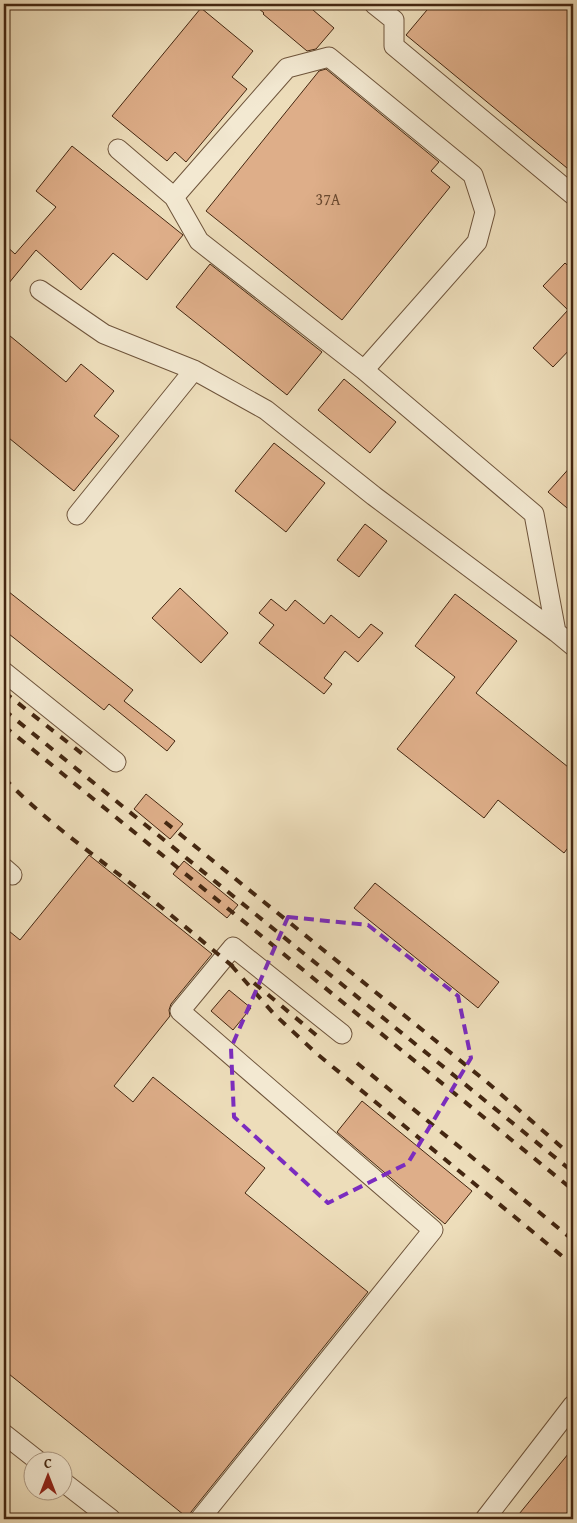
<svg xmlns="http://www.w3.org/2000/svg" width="577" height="1523" viewBox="0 0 577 1523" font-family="'Gentium Book Plus',serif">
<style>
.building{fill:#deae89;stroke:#442711}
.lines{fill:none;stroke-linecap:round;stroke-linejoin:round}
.minor-casing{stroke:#6e543b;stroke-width:21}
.minor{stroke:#f3e9d2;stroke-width:19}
.rail{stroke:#442711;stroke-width:4;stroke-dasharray:9 9;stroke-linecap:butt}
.marked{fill:none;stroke:#7b2cbf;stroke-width:4;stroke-dasharray:10 6;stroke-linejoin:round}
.labels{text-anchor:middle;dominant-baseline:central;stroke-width:4;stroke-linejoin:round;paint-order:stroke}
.number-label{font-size:16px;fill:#6a492f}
</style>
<rect width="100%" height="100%" fill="#edddba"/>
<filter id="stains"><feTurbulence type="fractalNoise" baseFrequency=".004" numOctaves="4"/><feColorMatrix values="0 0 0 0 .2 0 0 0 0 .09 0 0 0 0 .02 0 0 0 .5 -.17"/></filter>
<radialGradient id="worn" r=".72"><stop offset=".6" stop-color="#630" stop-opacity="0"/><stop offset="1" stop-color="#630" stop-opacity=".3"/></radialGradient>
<!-- building -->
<path class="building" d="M253 4H306L334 28 316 49 307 51 263 14 264 13Z
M432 4H573V173L406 35Z
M201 8 253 51 232 77 247 89 186 162 175 152 167 161 112 116Z
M326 69 439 162 431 171 450 187 342 320 206 211 319 71Z
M72 146 183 235 147 280 113 253 81 290 36 250 4 289V244L15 254 56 207 36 191Z
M565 263 573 270V346L553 367 533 348 568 310 543 286Z
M210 264 322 352 287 395 176 307Z
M4 331 66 382 81 364 114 391 94 416 119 436 74 491 4 434Z
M344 379 396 422 370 453 318 410Z
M274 443 325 483 286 532 235 491Z
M573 464V513L548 492Z
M365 524 387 541 359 577 337 560Z
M4 588 133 690 124 701 175 741 167 751 109 704 104 710 4 630Z
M180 588 228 633 201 663 152 618Z
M455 594 517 641 476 693 573 771V841L564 853 498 800 484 818 397 749 455 677 415 646Z
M271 599 286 611 295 600 324 624 331 615 359 638 371 624 383 633 358 662 345 651 324 678 332 684 324 694 259 643 274 625 259 613Z
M146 794 183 824 170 839 134 809Z
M89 855 212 954 171 1004 169 1010 170 1016 114 1086 133 1102 153 1077 265 1168 245 1193 368 1292 191 1512 189 1519 4 1370V927L20 940Z
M184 861 238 905 227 918 173 874Z
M375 883 499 982 478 1008 354 908Z
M229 990 251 1008 233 1030 211 1011Z
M362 1101 472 1191 445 1224 337 1132Z
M573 1448V1505L562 1519H515Z"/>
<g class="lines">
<defs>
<path id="minor" d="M374 4 394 20V46L573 195
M118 149 174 197 199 241 364 370 534 514 556 632 573 646
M174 197 287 68 329 57 473 175 485 212 477 242 364 370
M40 290 104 334 194 370 266 410 374 496 556 632
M77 515 194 370
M4 672 116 762
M4 868 12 875
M4 1434 37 1460
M62 1481 111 1519
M200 1519 433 1230 180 1011 233 947 342 1034
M485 1519 573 1405"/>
</defs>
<!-- minor casing -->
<use href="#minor" class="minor-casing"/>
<!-- minor -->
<use href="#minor" class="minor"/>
<!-- rail -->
<path class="rail" d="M4 692 85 756
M4 710 573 1172
M4 726 573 1190
M4 778C48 824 101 860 151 899 180 922 208 946 236 969
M165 822 488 1083 573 1157
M231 965 274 1014 316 1053 573 1265
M254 983 321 1039
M357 1063 573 1240"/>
</g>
<!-- marked area -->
<path class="marked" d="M288 917 368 925 458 996 471 1058 408 1163 328 1203 234 1117 231 1048Z"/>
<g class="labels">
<!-- number labels -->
<g class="number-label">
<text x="328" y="199">37А</text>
</g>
</g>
<!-- margin -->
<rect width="577" height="1523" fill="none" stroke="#edddba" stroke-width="20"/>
<rect x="5" y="5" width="567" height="1513" fill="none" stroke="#442711" stroke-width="2.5"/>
<rect x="10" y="10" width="557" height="1503" fill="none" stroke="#442711"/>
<!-- north arrow -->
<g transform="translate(48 1476)"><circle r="24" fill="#f3e9d2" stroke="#ad9b85"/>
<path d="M0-4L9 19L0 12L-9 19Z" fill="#8f2418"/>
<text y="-8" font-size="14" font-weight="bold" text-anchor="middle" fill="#442711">С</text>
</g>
<rect width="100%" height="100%" filter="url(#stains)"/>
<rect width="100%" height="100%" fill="url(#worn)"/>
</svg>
